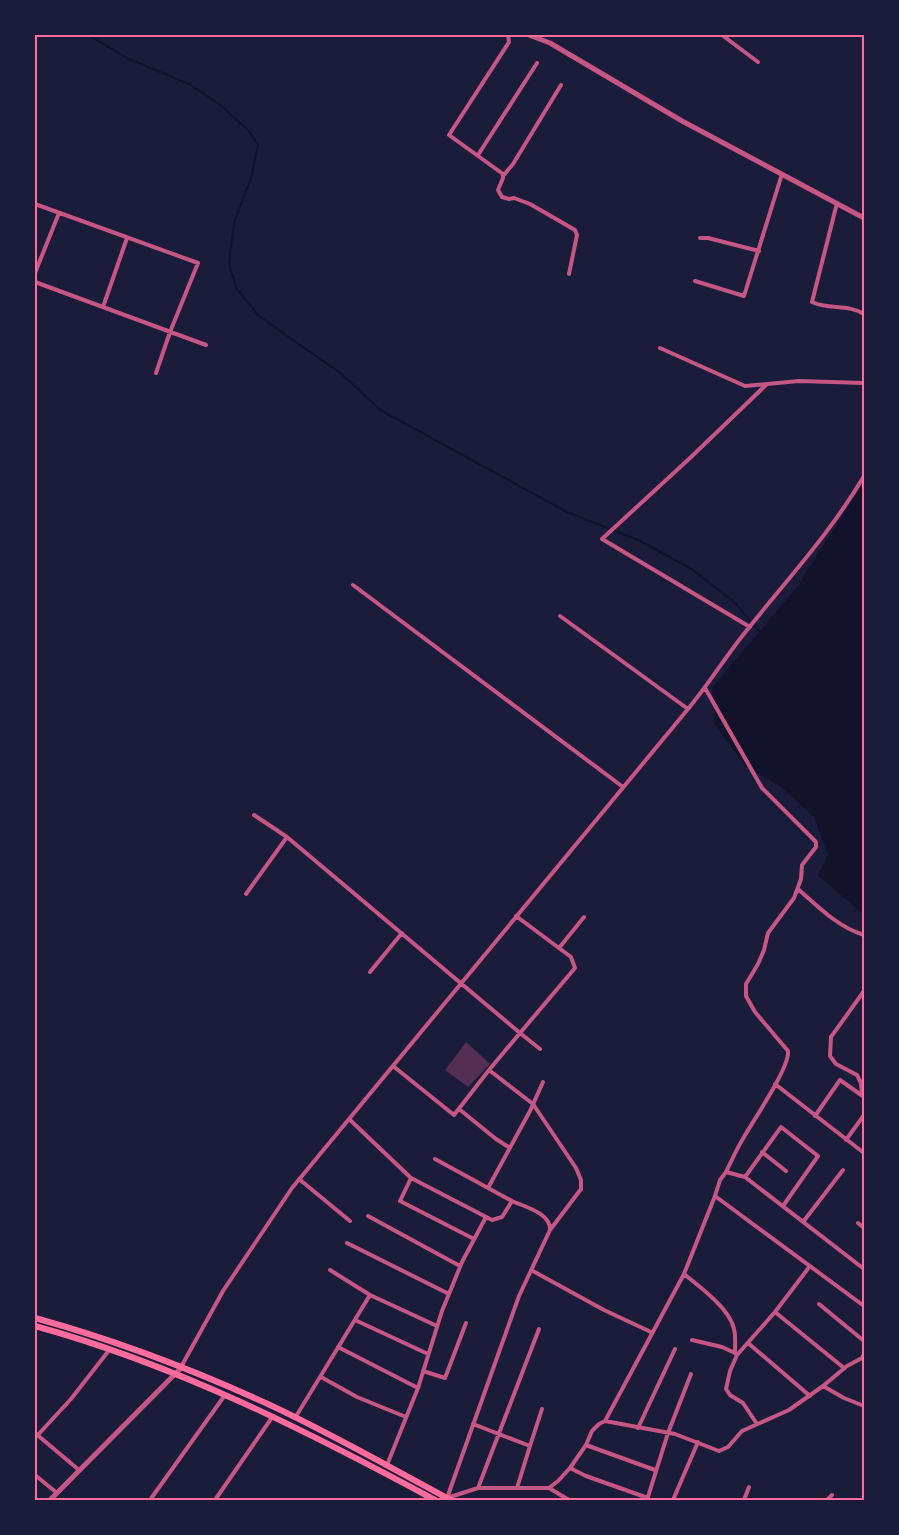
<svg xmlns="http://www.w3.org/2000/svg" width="899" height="1535" viewBox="0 0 899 1535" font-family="Poppins,sans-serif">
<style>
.water{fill:#12122b}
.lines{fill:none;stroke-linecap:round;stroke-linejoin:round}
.stream{stroke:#12122b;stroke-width:2}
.building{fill:#542f53}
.minor{stroke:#c65784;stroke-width:4}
.tertiary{stroke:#c65784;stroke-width:5}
.primary{stroke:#ff6b9d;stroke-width:6}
.neatline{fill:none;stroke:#ff6b9d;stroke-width:2}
</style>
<rect width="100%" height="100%" fill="#1b1b3a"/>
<!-- water -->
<path class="water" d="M864 482V915L818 875 828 855 814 817 780 786 746 767 715 725 712 688 797 587Z"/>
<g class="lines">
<!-- stream -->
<path class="stream" d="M88 35 129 59 189 84 218 103 249 131 258 145 251 178 234 223 229 264 237 289 259 316 340 373 382 411 567 512 638 540 690 568 734 602 760 632"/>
</g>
<!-- building -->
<path class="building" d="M466 1042 490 1064 468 1087 445 1070Z"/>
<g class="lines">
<!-- minor -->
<path class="minor" d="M508 35 509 42 449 135 503 174V178L498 190 502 197 509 199 514 198 530 204 575 230 577 235 569 274
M722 35 758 62
M478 155 537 63
M503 176 513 164 561 85
M837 203 812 302C828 310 849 304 864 314
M35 204 198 263 170 332 156 373
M700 238H708L759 251
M35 273 59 213
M695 281 744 296 782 174
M35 282 206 345
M103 307 127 238
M660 348 745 386 799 381 864 383
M353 585 623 787
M560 616 688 709C708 685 724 659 743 635 784 583 830 534 864 476
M750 627 602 539 690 458 767 384
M705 688 762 788 816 842V847L802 865 801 879 794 898 768 933 764 950 758 964 746 984V996L755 1012 788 1051C790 1067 753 1121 744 1137 737 1148 732 1160 726 1172
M254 815 287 837
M798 889C818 907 838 927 864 935
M246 894 287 837 520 1033 575 968 571 957 516 916
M559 948 584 917
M370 972 402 933
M393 1066 454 1115 489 1070 533 1104 576 1168 581 1180V1189L550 1230 519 1296 447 1498
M489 1070 520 1033 540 1049
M775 1084 864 1153
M862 1095 861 1083 857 1075 836 1064 830 1056 831 1037 864 991
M459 1109 496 1139 510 1148
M815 1116 840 1080 864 1097
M349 1119 411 1178 492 1220 502 1217 512 1201 435 1159
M846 1140 864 1115
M762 1152 786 1171
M745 1177 864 1269
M411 1178 400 1201 474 1239
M299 1179 350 1221
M488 1188 530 1111 543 1082
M715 1196 720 1180 726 1172 745 1177 781 1127 818 1156 783 1206
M512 1201C525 1207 551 1213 550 1230
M368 1216 460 1266
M803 1222 843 1170
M858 1223 864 1228
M347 1243 449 1294
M330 1270 370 1295 437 1326
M531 1270 604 1310 651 1332
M684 1274C699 1286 730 1309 734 1329 736 1336 735 1345 735 1353L737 1355
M819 1304 864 1341
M775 1312 810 1266
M355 1320 428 1354
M692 1340 722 1347 735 1353
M748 1343 810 1396
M338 1347 418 1388
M181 1367 223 1291 292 1188 688 709
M423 1371 445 1378 466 1323
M321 1377 357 1397 406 1417
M823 1386 844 1398 864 1406
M295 1418 370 1295
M605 1421 684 1274 715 1196 864 1306
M473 1424 530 1446 517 1488
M757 1424 743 1403 730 1395 726 1389 730 1371 737 1355 775 1312 844 1368
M638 1428 675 1349
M35 1433 79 1470
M35 1438 71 1399 110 1349
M586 1445 655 1470
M530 1446 542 1409
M387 1465 418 1388 442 1311 462 1262 486 1217
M570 1468 586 1476 648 1498
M35 1475 57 1493
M478 1488 539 1329
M549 1488 569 1500
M447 1498 478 1488H549L558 1481 570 1468 586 1445 592 1431 599 1424 605 1421 675 1434 719 1451 728 1447 742 1431 789 1410 823 1386 847 1366 862 1358 864 1354
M150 1500 225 1395
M215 1500 273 1416
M647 1500 668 1433 691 1374
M673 1500 698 1442
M744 1500 749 1487
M827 1500 832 1495"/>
<!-- tertiary -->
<path class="tertiary" d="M529 35 550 43 682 121 864 218
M50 1500 181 1368"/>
<!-- primary -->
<path class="primary" d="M35 1318C115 1340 194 1370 270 1405 332 1434 391 1468 451 1500
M35 1326C177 1365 307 1431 435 1500"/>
</g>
<!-- border -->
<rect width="899" height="1535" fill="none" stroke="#1b1b3a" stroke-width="72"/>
<rect x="36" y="36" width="827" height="1463" class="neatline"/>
</svg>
